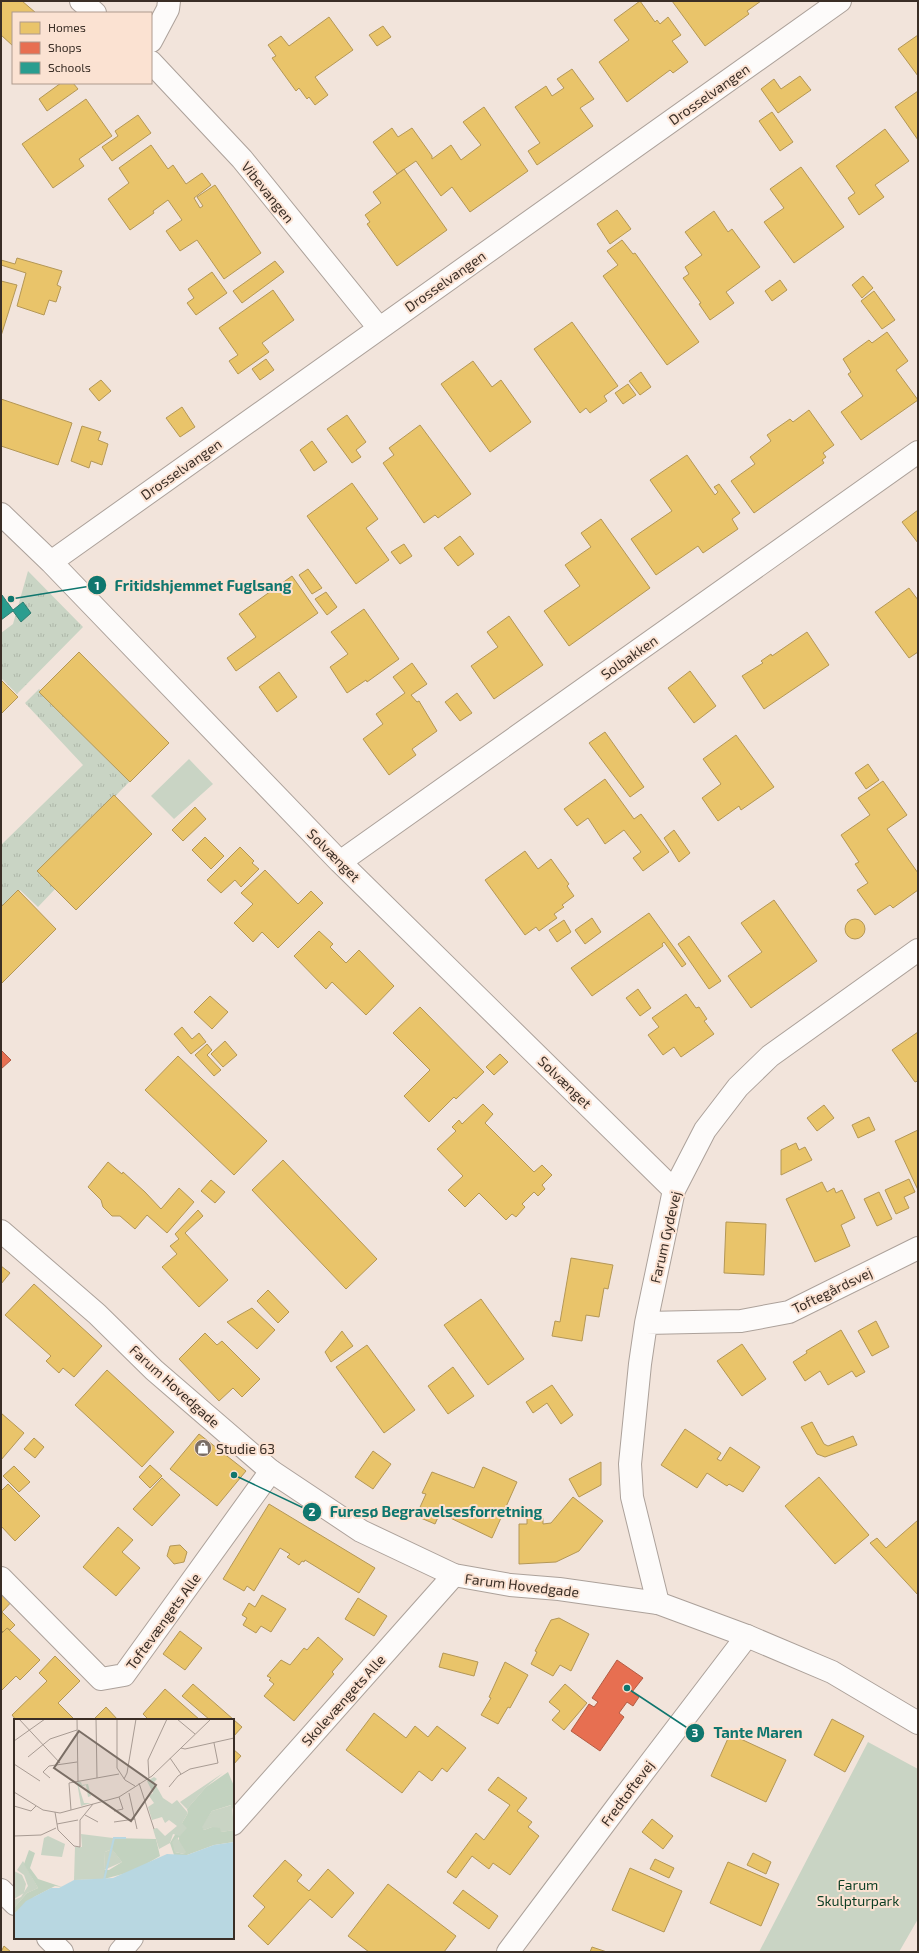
<svg xmlns="http://www.w3.org/2000/svg" width="919" height="1953" viewBox="0 0 919 1953" font-family="'Exo 2',sans-serif">
<style>
.grass{fill:url(#grass-tufts)}
.green{fill:#c9d4c4}
.homes{fill:#e9c46a;stroke:#b49756}
.shops{fill:#e76f51;stroke:#b35c44}
.schools{fill:#2a9d8f;stroke:#2f7c70}
.lines{fill:none;stroke-linecap:round;stroke-linejoin:round}
.street-casing{stroke:#aca19a;stroke-width:24}
.secondary-casing{stroke:#aca19a;stroke-width:24}
.street{stroke:#fdfbfa;stroke-width:22}
.secondary{stroke:#fdfbfa;stroke-width:22}
.labels{text-anchor:middle;dominant-baseline:central;stroke-width:4;stroke-linejoin:round;paint-order:stroke}
.street-label{font-size:14px;fill:#3a2e26;stroke:#fbe2d2}
.poi-label{font-size:14px;fill:#3a2e26;stroke:#fbe2d2;text-anchor:start}
.park-label{font-size:14px;fill:#0a3d23;stroke:#fbe2d2}
.inset-river{fill:none;stroke:#b8d7e1;stroke-width:2}
.inset-road{fill:none;stroke:#a89b93;stroke-width:1}
.view{fill:#7a6e65;fill-opacity:0.15;stroke:#7a6e65;stroke-width:2}
.inset-edge{fill:none;stroke:#3a2e26;stroke-width:2}
.leader{fill:none;stroke:#0f766e;stroke-width:1.5}
.callout-dot{fill:#0f766e;stroke:#fbe2d2;stroke-width:1.5}
.mark-label{font-size:12px;text-anchor:middle;font-weight:bold;fill:#fff}
.callout-label{font-size:15px;text-anchor:middle;font-weight:bold;fill:#0f766e;stroke:#fbe2d2;stroke-width:4;stroke-linejoin:round;paint-order:stroke}
</style>
<defs>
<pattern id="grass-tufts" width="24" height="20" patternUnits="userSpaceOnUse"><rect width="24" height="20" fill="#c9d4c4"/><path d="M3 7l-1-3M5 7V3M7 7l1-3M15 17l-1-3M17 17v-4M19 17l1-3" fill="none" stroke="#adb6a8"/></pattern>
</defs>
<rect width="100%" height="100%" fill="#f2e4db"/>
<!-- grass -->
<path class="grass" d="M28 571 83 627 17 694 1 678V633L13 624Z
M39 689 131 780 42 871 56 888 38 907 20 890 1 909V845L83 765 25 703Z"/>
<!-- green -->
<path class="green" d="M189 759 213 784 174 819 151 796Z
M868 1742 918 1769V1919L899 1952H759Z"/>
<!-- homes -->
<path class="homes" d="M1 1H22L36 13H13V46L1 35Z
M640 1 655 22 657 20 660 24 668 17 681 35 672 41 688 62 673 73 670 70 627 102 599 62 629 40 614 20Z
M672 1H761L747 11 749 14 705 46Z
M329 17 353 50 315 77 328 95 315 105 309 97 307 99 299 88 296 91 272 58 276 56 268 45 281 36 289 46Z
M383 26 391 37 377 46 369 35Z
M918 35V76L898 49Z
M572 69 594 99 580 108 593 126 537 165 528 151 540 143 515 107 546 86 552 96 564 88 557 79Z
M800 76 811 90 778 113 761 89 774 79 781 89Z
M61 83H73L78 89 47 111 39 99Z
M918 91V140L895 107Z
M86 99 112 136 79 159 84 166 53 188 22 144Z
M484 107 528 171 470 212 452 187 441 196 416 161 397 174 373 142 392 128 398 137 412 128 432 156V159L451 145 461 160 481 145 463 122Z
M772 112 793 142 780 151 759 121Z
M138 115 151 133 112 161 102 147 118 136 115 131Z
M885 129 909 161 875 185 884 197 859 215 848 198 855 193 836 166Z
M151 145 168 169 173 165 186 184 202 173 211 185 194 198 200 208 203 206 197 197 215 185 261 253 224 279 197 240 180 251 166 231 182 220 168 200 153 211 154 213 130 230 108 199 129 183 119 168Z
M801 167 844 227 794 263 764 222 784 208 770 189Z
M404 169 447 230 397 266 367 224 370 222 365 215 381 203 373 192Z
M617 210 631 229 610 244 597 224Z
M714 211 728 232 732 229 760 267 726 292 734 303 710 320 699 304 701 303 683 278 689 274 685 267 702 255 685 232Z
M622 240 633 254 635 253 699 342 667 365 603 276 618 265 607 251Z
M17 258 62 271 57 285 61 287 56 302 49 300 44 315 17 306 26 273 1 265V260L15 264Z
M275 261 284 272 242 303 233 291Z
M212 272 227 293 196 315 187 303 194 298 188 289Z
M863 276 873 288 862 298 852 285Z
M780 280 787 290 772 301 765 291Z
M1 281 17 285 1 336Z
M273 290 294 320 262 343 269 352 238 374 229 361 238 355 219 328Z
M874 291 895 320 882 329 861 301Z
M572 322 618 386 604 396 607 401 590 413 586 408 580 413 534 349Z
M887 332 908 361 896 370 918 400 861 440 841 412 863 396 848 374 851 372 843 359 869 340 872 343Z
M266 359 274 370 260 380 252 369Z
M473 361 492 387 501 380 531 422 490 452 441 384Z
M641 372 651 387 640 395 629 381Z
M101 380 111 391 99 401 89 389Z
M628 384 636 395 623 404 615 393Z
M1 399 72 423 58 465 1 446Z
M182 407 195 427 180 437 166 418Z
M809 410 834 445 823 453 826 457 822 460 824 463 754 513 731 481 755 464 750 457 771 441 767 435 790 419 793 422Z
M347 415 366 442 356 450 361 457 352 463 327 429Z
M420 425 471 494 438 518 435 515 424 523 383 463 394 455 389 448Z
M82 426 101 432 98 440 108 444 102 465 91 461 89 468 71 461Z
M312 441 327 462 314 471 300 450Z
M687 455 715 495 718 492 714 487 719 484 740 513 732 519 738 529 703 553 698 546 656 575 631 539 672 511 650 480Z
M352 483 378 519 366 528 389 560 356 584 307 516Z
M918 510V543L902 522Z
M601 519 650 588 569 646 544 611 580 586 565 565 591 547 581 533Z
M460 536 474 554 458 566 444 548Z
M404 544 412 556 400 564 391 552Z
M308 569 322 588 312 594 299 575Z
M292 576 318 613 236 671 227 658 256 637 239 614Z
M909 588 918 600V652L909 658 875 612Z
M326 592 337 607 327 615 315 599Z
M364 609 399 659 367 682 366 680 347 693 330 667 348 654 331 632Z
M509 616 543 665 494 699 471 666 498 647 487 632Z
M807 632 829 665 764 709 742 676 763 663 761 661 771 654 772 656Z
M79 652 169 743 130 782 39 692Z
M412 663 427 684 411 695 417 702 419 701 437 731 412 749 416 755 389 775 363 739 383 724 376 714 405 693 393 677Z
M690 671 716 706 694 723 668 688Z
M279 672 297 697 277 712 259 687Z
M1 680 18 697 1 714Z
M457 693 472 713 460 721 445 702Z
M605 732 644 787 630 797 589 743Z
M736 735 774 787 741 810 739 806 718 821 702 798 721 784 703 759Z
M868 764 879 780 866 789 855 773Z
M605 779 634 819 641 814 669 852 643 871 633 858 641 852 624 830 605 844 588 818 577 826 564 809Z
M883 781 907 815 887 829 918 873V890L893 908 890 905 875 915 857 890 868 883 855 864 859 862 841 835 870 815 858 798Z
M114 795 152 834 76 910 37 871Z
M195 807 206 819 183 841 172 830Z
M674 830 690 853 679 862 664 838Z
M205 837 224 856 211 869 192 850Z
M240 847 254 861 252 863 259 869 241 887 235 880 221 893 207 880Z
M525 851 538 869 551 859 569 884 567 886 574 896 562 905 564 907 554 914 557 918 539 931 536 927 525 935 485 880Z
M265 870 298 904 311 891 323 903 278 948 262 932 253 942 234 923 253 904 241 893Z
M18 890 56 929 1 984V907Z
M774 900 817 961 751 1008 728 976 762 952 741 923Z
M649 913 686 964 682 967 664 942 662 944 663 946 592 996 571 968Z
M592 918 601 932 585 944 575 930Z
M845 929a10 10 0 1 1 20 0a10 10 0 1 1-20 0Z
M564 920 571 932 557 942 549 930Z
M319 931 333 944 330 947 346 963 359 950 394 986 366 1015 332 982 326 989 294 956Z
M689 936 721 981 709 989 678 944Z
M638 989 651 1008 640 1016 626 998Z
M686 994 696 1008 699 1007 707 1019 704 1021 714 1034 681 1057 674 1047 663 1055 648 1035 659 1027 652 1018Z
M210 996 228 1012 212 1029 194 1012Z
M420 1007 484 1072 456 1099 454 1097 429 1122 404 1096 430 1070 393 1033Z
M182 1027 192 1039 199 1033 206 1042 191 1054 174 1034Z
M918 1032V1081L915 1082 892 1050Z
M225 1041 237 1055 223 1067 211 1054Z
M207 1044 212 1050 207 1055 221 1070 214 1076 195 1055Z
M500 1054 508 1062 494 1075 486 1067Z
M178 1056 267 1141 234 1175 145 1090Z
M483 1104 493 1114 485 1123 534 1172 542 1165 552 1175 542 1185 545 1189 538 1196 534 1192 522 1204 525 1207 516 1217 512 1214 506 1220 479 1193 465 1207 448 1190 463 1176 437 1149 456 1131 452 1127 459 1120 462 1124Z
M824 1105 834 1118 817 1131 807 1118Z
M869 1117 875 1130 858 1138 852 1125Z
M918 1130V1190L895 1141Z
M796 1143 799 1150 805 1147 812 1160 781 1175V1150Z
M283 1160 377 1259 346 1289 252 1190Z
M108 1162 122 1174 123 1172 145 1192 161 1209 179 1188 194 1202 167 1233 147 1215 135 1229 120 1216H112L103 1207 101 1200 88 1187Z
M909 1179 915 1192 904 1197 909 1208 896 1214 885 1190Z
M211 1180 225 1192 215 1203 201 1191Z
M822 1182 827 1192 834 1188 836 1193 842 1190 855 1218 841 1225 850 1246 815 1262 786 1199Z
M879 1192 892 1219 877 1226 864 1199Z
M198 1210 203 1216 185 1233 228 1280 199 1307 162 1267 177 1254 170 1246 179 1239 175 1234Z
M726 1222 766 1224 764 1275 724 1273Z
M571 1258 613 1265 608 1289 604 1288 599 1317 586 1315 582 1341 552 1336 555 1321 560 1322Z
M1 1266 10 1273 1 1284Z
M34 1284 102 1346 74 1377 63 1368 59 1373 46 1361 51 1356 5 1315Z
M268 1290 289 1312 278 1323 257 1301Z
M481 1299 524 1359 488 1385 444 1325Z
M252 1308 275 1330 257 1349 227 1322Z
M876 1321 889 1347 872 1356 858 1331Z
M841 1330 865 1372 856 1377 852 1371 828 1385 820 1371 805 1381 793 1362 807 1353 806 1351Z
M342 1331 353 1346 331 1362 325 1352Z
M205 1333 217 1345 222 1341 260 1379 242 1397 233 1388 219 1401 179 1359Z
M742 1344 766 1379 742 1396 717 1361Z
M367 1345 415 1410 384 1433 336 1367Z
M453 1367 474 1396 448 1414 428 1386Z
M107 1370 174 1432 142 1467 75 1405Z
M552 1385 573 1415 561 1424 547 1403 533 1413 526 1402Z
M1 1413 24 1433 1 1460Z
M812 1422 824 1444 828 1446 853 1436 857 1445 825 1457 817 1454 801 1427Z
M685 1429 721 1453 717 1459 721 1461 730 1447 760 1467 743 1492 729 1484 727 1486 707 1473 697 1488 661 1465Z
M199 1434 246 1471 217 1506 170 1469Z
M34 1438 44 1447 35 1458 24 1449Z
M373 1451 391 1464 373 1489 355 1477Z
M601 1462V1485L579 1497 569 1479Z
M150 1465 162 1476 150 1488 139 1477Z
M14 1466 30 1482 19 1492 3 1476Z
M483 1467 517 1482 492 1538 440 1513 435 1524 416 1516 426 1494 422 1493 432 1472 474 1488Z
M819 1477 869 1535 835 1564 785 1506Z
M162 1478 180 1495 152 1526 133 1509Z
M8 1484 40 1516 15 1541 1 1526V1491Z
M573 1497 603 1521 579 1551 556 1562 519 1564V1524H527V1517L543 1518V1524L551 1523Z
M269 1504 375 1568 359 1593 305 1560 304 1562 302 1561 299 1565 287 1557 290 1554 280 1548 254 1591 247 1586 244 1591 223 1579Z
M918 1520V1595L870 1543 877 1538 886 1548Z
M118 1527 133 1540 122 1552 140 1568 116 1596 83 1567Z
M180 1545 187 1552 184 1562 174 1564 167 1556 170 1546Z
M1 1585 16 1597 1 1613Z
M262 1595 286 1609 271 1632 261 1626 256 1633 243 1625 247 1618 242 1615 249 1603 255 1607Z
M358 1598 387 1616 374 1636 345 1619Z
M2 1612 15 1625 10 1630 7 1628 3 1632 1 1630Z
M559 1618 589 1634 571 1671 560 1665 553 1676 531 1664 537 1652 535 1651 551 1620Z
M7 1628 40 1660 20 1680 16 1676 1 1691V1634Z
M180 1631 202 1648 185 1670 163 1654Z
M318 1637 343 1659 332 1672 334 1674 294 1721 264 1696 274 1684 269 1680 271 1678 267 1676 281 1660 290 1665 304 1648 307 1650Z
M443 1653 478 1662 474 1676 439 1667Z
M55 1656 80 1681 58 1703 75 1720H16L12 1715 47 1681 39 1673Z
M505 1662 528 1675 510 1708 508 1707 498 1724 481 1715 491 1698 489 1697Z
M193 1684 242 1727 233 1737V1720H210L182 1696Z
M565 1684 587 1703 564 1730 552 1720 560 1711 549 1702Z
M165 1689 200 1720H149L143 1714Z
M106 1707 118 1720H93Z
M374 1713 406 1738 415 1726 428 1737 437 1726 466 1748 447 1772 442 1768 432 1781 419 1771 402 1793 346 1750Z
M832 1719 864 1736 845 1772 814 1755Z
M730 1734 786 1760 766 1802 711 1776Z
M233 1749 241 1756 233 1765Z
M498 1777 527 1798 517 1811 532 1822 528 1827 539 1836 510 1875 493 1863 489 1869 472 1856 456 1878 447 1872 476 1833 484 1840 510 1805 488 1790Z
M652 1819 673 1836 663 1849 642 1832Z
M753 1853 771 1862 766 1874 747 1865Z
M655 1859 674 1868 669 1878 650 1869Z
M285 1860 302 1875 297 1881 309 1891 328 1869 354 1893 332 1918 310 1899 268 1945 248 1926 265 1907 253 1896Z
M728 1862 779 1884 761 1926 710 1903Z
M630 1868 682 1891 664 1932 612 1910Z
M388 1884 456 1936 444 1952H369L348 1936Z
M463 1890 498 1916 489 1929 453 1903Z
M4 1946 11 1952H1Z
M592 1947 607 1952H590Z"/>
<!-- shops -->
<path class="shops" d="M1 1050 11 1060 1 1069Z
M617 1660 643 1678 632 1692 639 1697 633 1706 627 1702 619 1713 624 1717 600 1751 571 1731 589 1704 594 1707 598 1702 592 1698Z"/>
<!-- schools -->
<path class="schools" d="M2 595 13 610 23 602 31 613 21 622 13 611 1 620Z"/>
<g class="lines">
<defs>
<path id="street" d="M81 1 95 13
M151 41 168 9 169 1
M151 62 242 159 379 328
M1 514 51 562 340 862 674 1190
M51 562 840 1
M340 862 918 452
M646 1323 741 1321 789 1312 918 1248
M1 1578 101 1679 124 1675 271 1471
M658 1603 632 1497 630 1464 640 1364 646 1323 674 1190 705 1130 738 1087 770 1056 918 950
M233 1824 454 1575
M1 1890 15 1904
M48 1938 62 1952
M120 1952 132 1938
M508 1952 625 1796 747 1636"/>
<path id="secondary" d="M1 1231 97 1314 154 1370 271 1471 361 1531 454 1575 510 1585 559 1589 658 1603 747 1636 832 1672 918 1723"/>
</defs>
<!-- street casing -->
<use href="#street" class="street-casing"/>
<!-- secondary casing -->
<use href="#secondary" class="secondary-casing"/>
<!-- street -->
<use href="#street" class="street"/>
<!-- secondary -->
<use href="#secondary" class="secondary"/>
</g>
<!-- icons -->
<defs>
<symbol id="shop-disc" viewBox="-11 -11 22 22"><circle r="9.5" fill="#7a6e65" stroke="#fbe2d2"/><path d="M-5-2.5h2.3a2.7 3.5 0 0 1 5.4 0H5L5.5 6h-11ZM-1.5-2.5h3a1.5 2.3 0 0 0-3 0Z" fill="#fff"/></symbol>
</defs>
<g fill-rule="evenodd">
<use href="#shop-disc" x="193" y="1438" width="20" height="20"/>
</g>
<g class="labels">
<!-- street labels -->
<g class="street-label">
<text transform="translate(709 94) rotate(-35)">Drosselvangen</text>
<text transform="translate(268 192) rotate(51)">Vibevangen</text>
<text transform="translate(445 281) rotate(-35)">Drosselvangen</text>
<text transform="translate(181 469) rotate(-35)">Drosselvangen</text>
<text transform="translate(629 657) rotate(-35)">Solbakken</text>
<text transform="translate(334 855) rotate(45)">Solvænget</text>
<text transform="translate(565 1082) rotate(44)">Solvænget</text>
<text transform="translate(665 1237) rotate(-77)">Farum Gydevej</text>
<text transform="translate(832 1290) rotate(-26)">Toftegårdsvej</text>
<text transform="translate(175 1386) rotate(42)">Farum Hovedgade</text>
<text transform="translate(522 1585) rotate(7)">Farum Hovedgade</text>
<text transform="translate(163 1621) rotate(-54)">Toftevængets Alle</text>
<text transform="translate(343 1700) rotate(-48)">Skolevængets Alle</text>
<text transform="translate(627 1793) rotate(-53)">Fredtoftevej</text>
</g>
<!-- poi labels -->
<g class="poi-label">
<text x="216" y="1448">Studie 63</text>
</g>
<!-- park labels -->
<g class="park-label">
<text x="858" y="1884">Farum<tspan x="858" dy="16">Skulpturpark</tspan></text>
</g>
</g>
<!-- overview -->
<g transform="translate(14 1719)">
<rect width="220" height="220" fill="#f2e4db"/>
<path d="M209 54 192 68 173 90 166 83ZM63 63H67L68 66 74 65 77 77 74 78 72 66 65 68 70 84H77L67 87ZM218 86 220 111 207 113 198 108 190 111 187 108 198 92ZM98 130 108 143 90 151 91 133ZM9 142 24 169 13 174 0 189V181L7 178 14 167 10 156 3 151Z" fill="#c9d4c4"/>
<path d="M214 53 220 67V93L217 86 198 92 188 108 190 111 198 108 206 109 207 113 220 111V123L200 126 173 136H160L156 124 174 94 173 90 192 68ZM165 118V124L170 135 161 133 160 123ZM99 119 142 120 146 137 120 152 90 160 89 151H95L108 143 97 129ZM15 131 21 134 16 149 24 160 48 168 41 167 20 178 0 195V189L13 174 24 169 10 145Z" fill="#c2d2bf" fill-rule="evenodd"/>
<path d="M34 117 51 125 48 138 27 136 30 119ZM0 152 8 156 12 165 10 174 0 180Z" fill="#c9d4c4"/>
<path d="M140 58 143 60 140 63 149 79 158 85 163 81 174 94 168 104 173 109 166 117 159 115 156 124 145 130 139 110 143 109 151 117 163 107 155 101 151 104 148 98 138 101 134 88 140 84 135 77 139 74 133 62ZM67 115 99 119 98 130 91 133 90 160 60 161 61 128H68ZM163 118 172 133 170 135 161 133 158 123Z" fill="#c9d4c4"/>
<path d="M220 123V220H0V195L12 182 37 169H45L60 161 99 159 153 135 173 136 200 126Z" fill="#b8d7e1"/>
<path class="inset-river" d="M90 161 100 119H112"/>
<path class="inset-road" d="M5 0 46 44M63 0 64 62M82 0 83 59M103 0V49L111 61 121 67M163 0 181 15M0 22 31 0M167 29 171 30 220 19M14 38 36 20 63 11M156 39 167 55M0 45 26 62M36 59 29 53 35 47 63 43M135 59 134 41 153 0M110 60 113 54 122 0M125 64 140 110M155 68 164 57 176 50 204 44 200 24M0 73 29 91 46 94 105 78 138 57 197 0M115 74 123 110M0 87 17 92 22 87M57 91 55 64 105 55M100 92 109 90 105 78M41 93 44 111 60 127 66 128V101L79 85M71 96 84 103M100 103 121 100M43 105 64 101M0 117 27 116 42 109"/>
<path class="view" d="M65 12 142 66 117 102 40 49Z"/>
<rect width="220" height="220" class="inset-edge"/>
</g>
<!-- callouts -->
<path class="leader" d="M11 599L97 585M234 1475L312 1512M627 1688L695 1733"/>
<g class="callout-dot">
<circle cx="11" cy="599" r="4"/>
<circle cx="234" cy="1475" r="4"/>
<circle cx="627" cy="1688" r="4"/>
<circle cx="97" cy="585" r="10"/>
<circle cx="312" cy="1512" r="10"/>
<circle cx="695" cy="1733" r="10"/>
</g>
<g class="mark-label">
<text x="97" y="590">1</text>
<text x="312" y="1516">2</text>
<text x="695" y="1737">3</text>
</g>
<g class="callout-label">
<text x="203" y="591">Fritidshjemmet Fuglsang</text>
<text x="436" y="1517">Furesø Begravelsesforretning</text>
<text x="758" y="1738">Tante Maren</text>
</g>
<!-- border -->
<rect width="919" height="1953" fill="none" stroke="#3a2e26" stroke-width="4"/>
<!-- legend -->
<rect x="12" y="12" width="140" height="72" fill="#fbe2d2" stroke="#ae9a8d"/>
<rect x="20" y="22" width="20" height="12" fill="#e9c46a" stroke="#ae9a8d"/>
<text x="48" y="32" font-size="12" fill="#3a2e26">Homes</text>
<rect x="20" y="42" width="20" height="12" fill="#e76f51" stroke="#ae9a8d"/>
<text x="48" y="52" font-size="12" fill="#3a2e26">Shops</text>
<rect x="20" y="62" width="20" height="12" fill="#2a9d8f" stroke="#ae9a8d"/>
<text x="48" y="72" font-size="12" fill="#3a2e26">Schools</text>
</svg>
